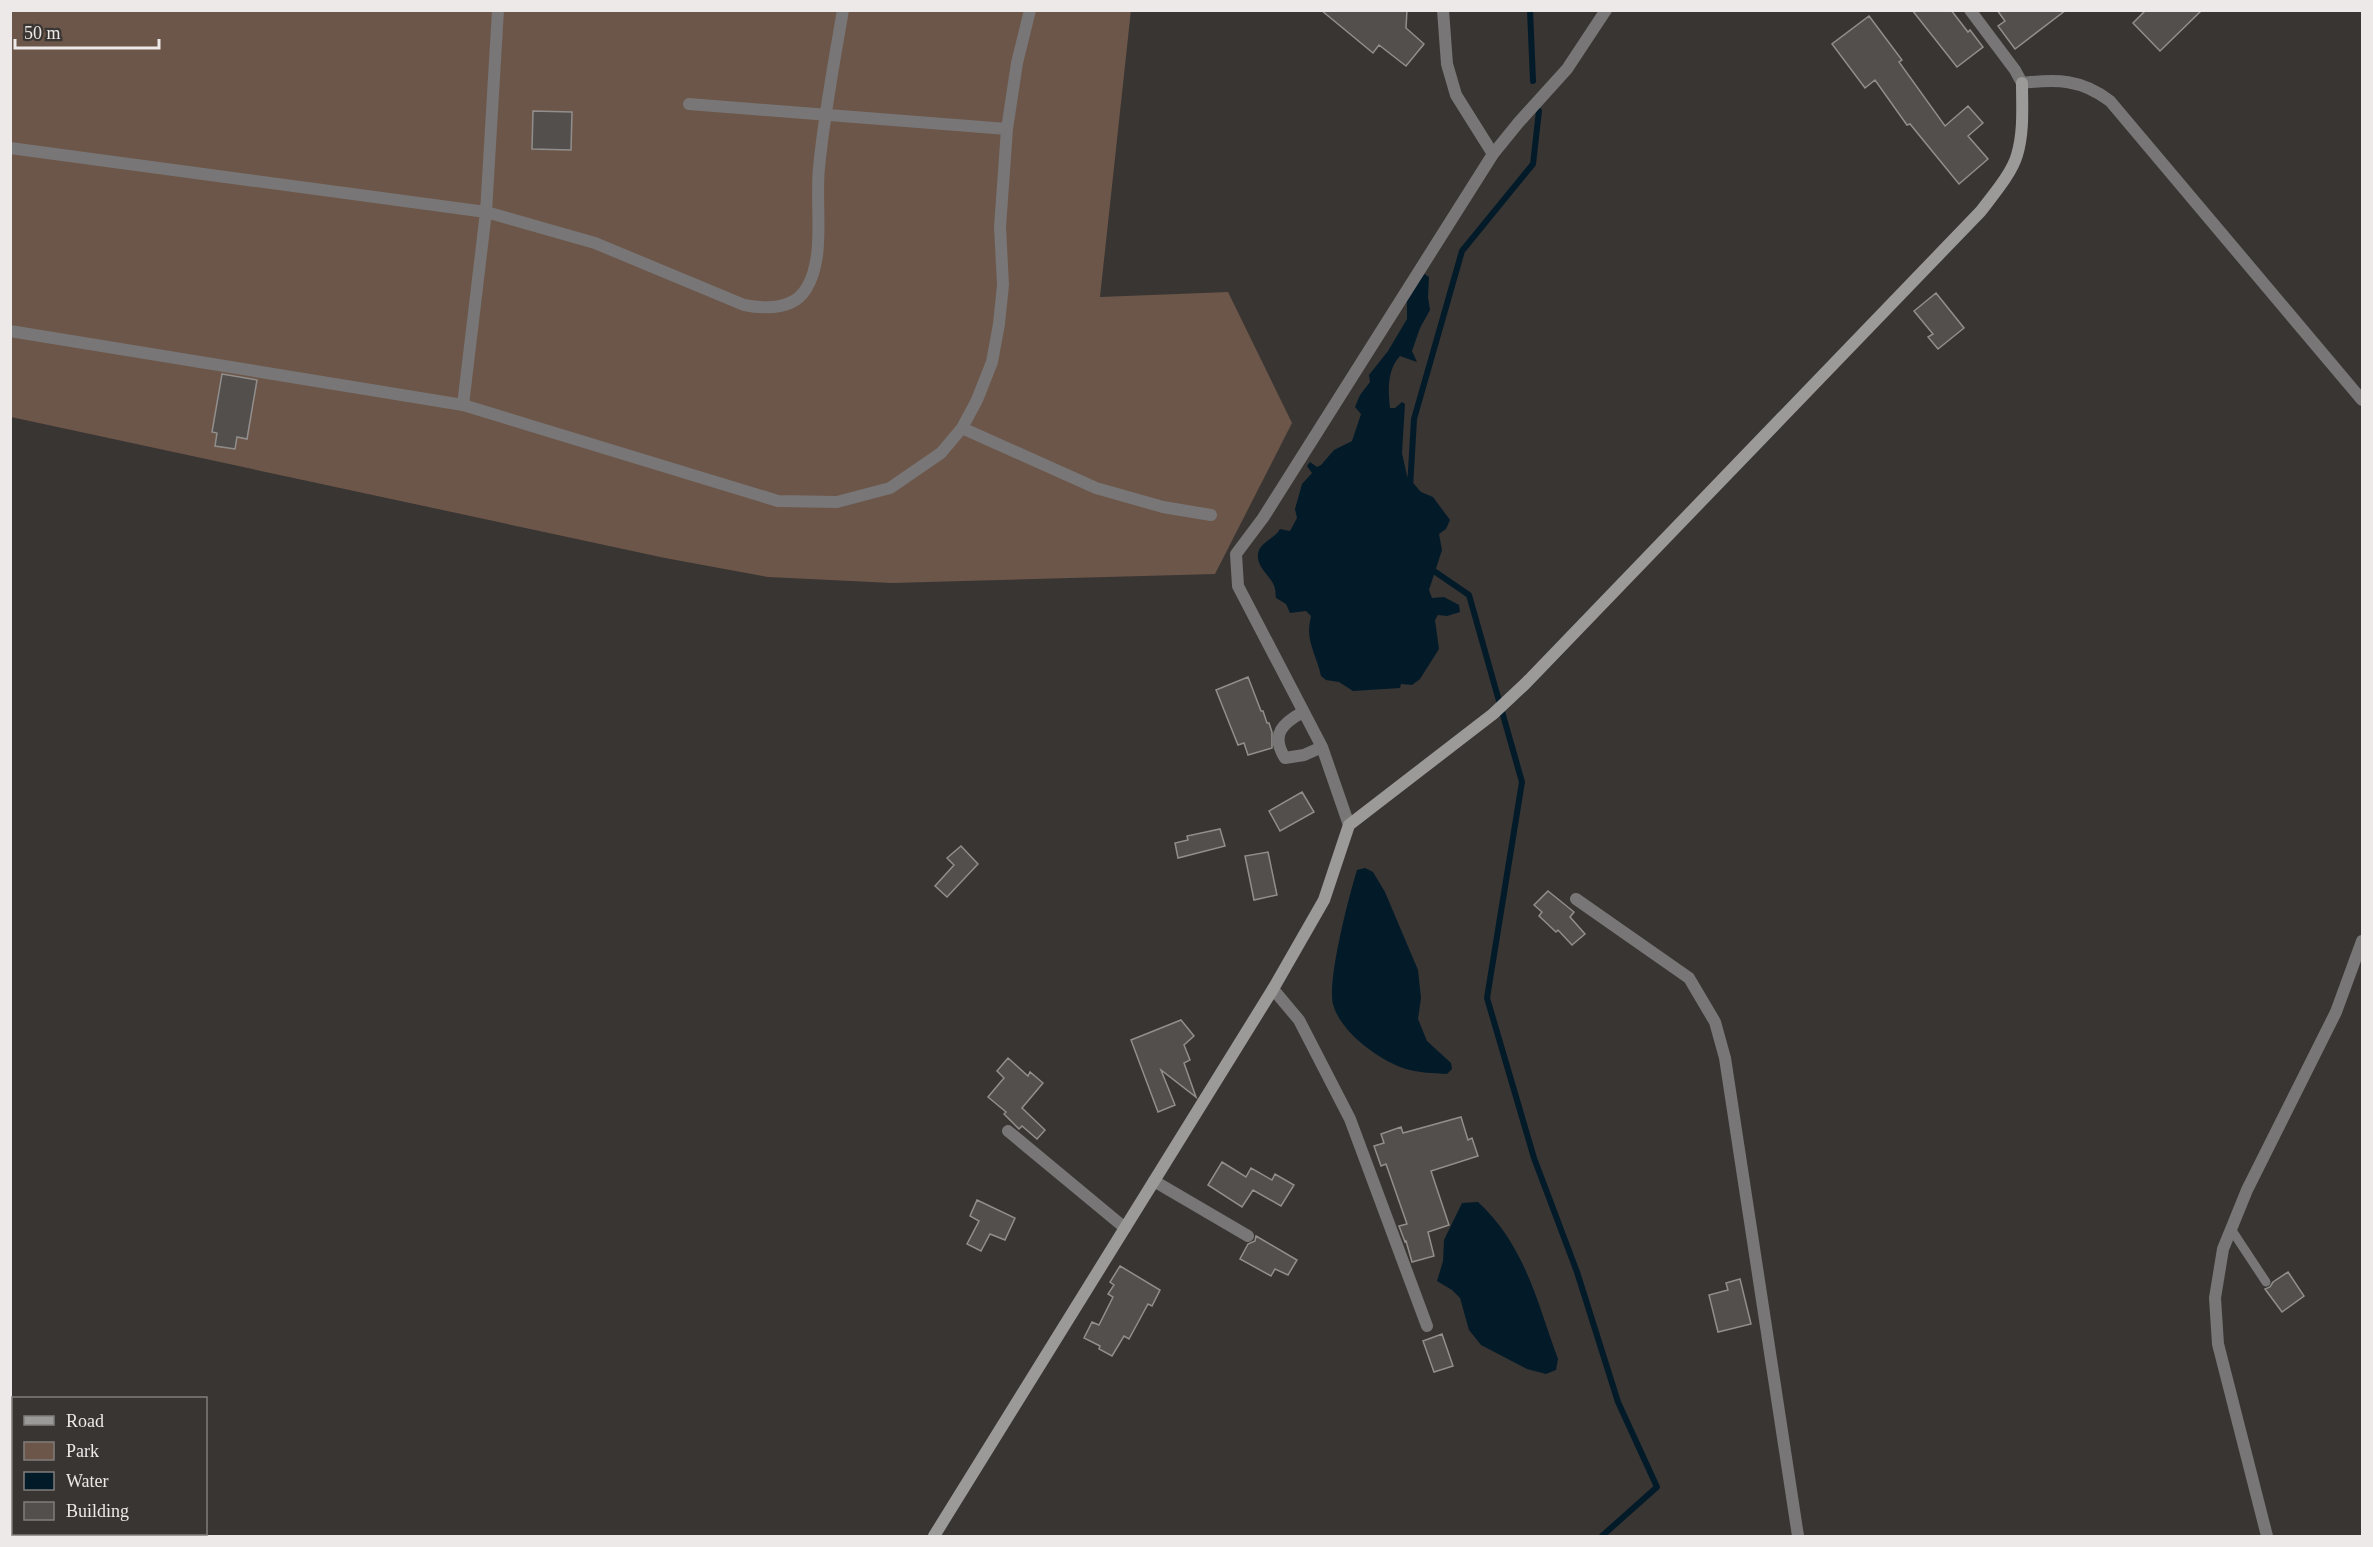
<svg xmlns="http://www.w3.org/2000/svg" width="2373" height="1547" viewBox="0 0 2373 1547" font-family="'Times New Roman',serif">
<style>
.green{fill:#6c5649}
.water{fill:#031b29}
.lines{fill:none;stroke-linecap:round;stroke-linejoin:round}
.stream{stroke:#031b29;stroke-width:6}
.building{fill:#524f4d;stroke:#928e8c;stroke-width:1.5}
.lane{stroke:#787676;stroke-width:9}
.street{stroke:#787676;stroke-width:12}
.secondary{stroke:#9c9999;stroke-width:12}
</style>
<rect width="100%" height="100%" fill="#393533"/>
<!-- green -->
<path class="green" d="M1131 10 1100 297 1228 292 1292 423 1215 574 892 583 768 577 665 558 11 417V11Z"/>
<!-- water -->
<path class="water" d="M1421 272 1429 277 1428 297 1430 310 1420 328 1412 351 1417 362 1400 356C1387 370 1388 390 1390 408H1395L1402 402 1405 404 1402 453 1407 476 1421 492 1433 497 1450 520 1446 529 1439 534 1442 550 1429 590 1432 598 1444 597 1459 605 1460 612 1447 616 1438 615 1435 620 1439 649 1420 679 1412 685 1401 684 1400 688 1353 691 1339 682 1326 680 1321 676C1318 661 1309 645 1309 631 1309 626 1310 621 1311 616L1306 611 1290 613 1286 604 1276 598C1275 595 1276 592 1275 589 1273 576 1253 567 1259 550 1263 541 1275 538 1280 529L1290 531 1297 518 1295 509 1302 484 1312 473 1307 466 1310 462 1317 467 1321 465 1334 450 1352 441 1361 414 1355 407 1360 395 1370 382 1369 375 1388 351 1407 319V298Z
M1365 868 1373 872 1385 892 1418 970 1421 998 1418 1019 1427 1041 1451 1063 1452 1069 1447 1074C1433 1073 1419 1073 1406 1069 1380 1061 1340 1032 1333 1004 1327 980 1349 896 1357 870Z
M1478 1202C1525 1245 1537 1302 1558 1359L1556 1370 1546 1374 1527 1369 1481 1345 1469 1330 1460 1298 1452 1290 1437 1281 1443 1261 1444 1240 1462 1203Z"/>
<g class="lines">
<!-- stream -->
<path class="stream" d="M1530 10 1533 81
M1410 488 1414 419 1462 251 1533 164 1539 111
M1431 569 1469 595 1522 782 1487 998 1534 1158 1577 1272 1618 1402 1657 1487 1602 1536"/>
</g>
<!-- building -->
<path class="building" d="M1321 10H1407L1406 28 1424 44 1406 66 1379 45 1373 53Z
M1912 10H1951L1968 32 1970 30 1983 47 1957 67Z
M1997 10H2066L2015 49 1998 26 2005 21Z
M2146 10H2202L2160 51 2133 23Z
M1869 16 1902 60 1899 62 1945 126 1968 106 1983 123 1968 136 1988 159 1959 184 1910 124 1907 125 1875 80 1865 88 1832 44Z
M533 111 572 112 571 150 532 149Z
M1936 293 1964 328 1938 349 1928 337 1933 334 1914 311Z
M222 374 257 380 247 439 237 437 235 449 215 446 217 433 212 432Z
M1248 677 1261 711H1263L1267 723H1269L1272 732V748L1248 755 1244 743 1238 745 1216 690Z
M1302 792 1314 812 1280 831 1269 811Z
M1220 829 1225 846 1178 858 1175 843 1188 840 1187 836Z
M961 846 978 864 947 897 935 886 954 865 947 858Z
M1268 852 1277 895 1254 900 1245 856Z
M1548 891 1574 912 1570 917 1585 934 1572 945 1558 930 1556 932 1539 916 1542 912 1534 905Z
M1181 1020 1194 1036 1184 1045 1190 1060 1184 1063 1196 1097 1161 1070 1175 1105 1158 1112 1131 1040Z
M1008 1058 1028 1076 1030 1072 1043 1083 1022 1108 1045 1130 1037 1139 1022 1126 1019 1129 1004 1114 1006 1112 988 1097 1004 1078 997 1071Z
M1461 1117 1468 1140 1472 1138 1478 1156 1431 1171 1449 1225 1428 1232 1434 1256 1412 1262 1406 1241 1405 1242 1399 1226 1407 1224 1386 1164 1381 1166 1374 1146 1384 1143 1381 1134 1401 1127 1403 1133Z
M1222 1162 1246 1177 1251 1168 1272 1180 1275 1174 1294 1185 1281 1206 1253 1190 1242 1207 1208 1185Z
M977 1200 1015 1218 1005 1240 990 1234 981 1251 967 1244 979 1221 970 1216Z
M1256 1236 1297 1260 1288 1275 1275 1269 1271 1276 1240 1259 1248 1244 1255 1241Z
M1120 1266 1160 1290 1152 1306 1148 1304 1129 1339 1124 1336 1112 1356 1099 1349 1100 1346 1084 1338 1092 1322 1099 1325 1113 1297 1108 1294 1114 1285 1110 1282Z
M2288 1272 2304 1296 2282 1312 2265 1289 2270 1287 2273 1282Z
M1740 1279 1751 1324 1718 1332 1709 1295 1728 1290 1726 1283Z
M1442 1334 1453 1366 1434 1372 1423 1341Z"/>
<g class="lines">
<!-- lane -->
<path class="lane" d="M2231 1229 2266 1282"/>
<!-- street -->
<path class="street" d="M1443 10 1447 64 1456 95 1493 154
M1970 10 2015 70 2022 83C2057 79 2081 79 2110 101L2362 400
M689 104 1007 129
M10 148 486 212 595 243 744 305C765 309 793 310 806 289 826 258 815 205 819 168 824 115 834 63 843 10
M10 331 463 405 778 501 837 502 890 488 941 453 962 428 977 400 992 362 999 324 1003 285 1000 227 1007 129 1017 63 1030 10
M463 405 486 212 498 10
M962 428 1096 488 1163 507 1211 515
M1303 712C1283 723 1270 734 1285 758L1304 755 1322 747
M1349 825 1322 747 1238 586 1236 554 1263 518 1493 154 1519 122 1567 69 1606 10
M1576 899 1689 978 1715 1022 1725 1058 1798 1536
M1273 989 1299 1020 1350 1119 1427 1326
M1008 1131 1125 1228
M1154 1181 1248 1236
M2267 1536 2218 1344 2215 1298 2223 1249 2247 1190 2336 1012 2362 941"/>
<!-- secondary -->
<path class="secondary" d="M934 1536 1273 989 1324 900 1349 825 1493 714 1525 684 1981 211C1993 195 2012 173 2017 155 2024 132 2022 106 2022 83"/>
</g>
<!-- border -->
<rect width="2373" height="1547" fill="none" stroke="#ece9e8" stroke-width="24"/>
<!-- legend -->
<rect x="12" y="1397" width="195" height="138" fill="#393533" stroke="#817d7b" stroke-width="1.5"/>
<rect x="24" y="1416" width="30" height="9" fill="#9c9999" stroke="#817d7b" stroke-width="1.5"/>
<text x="66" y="1427" font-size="18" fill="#ece9e8">Road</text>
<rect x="24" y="1442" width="30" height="18" fill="#6c5649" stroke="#817d7b" stroke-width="1.5"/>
<text x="66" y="1457" font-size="18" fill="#ece9e8">Park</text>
<rect x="24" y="1472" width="30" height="18" fill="#031b29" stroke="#817d7b" stroke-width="1.5"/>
<text x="66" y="1487" font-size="18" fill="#ece9e8">Water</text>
<rect x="24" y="1502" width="30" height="18" fill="#524f4d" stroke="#817d7b" stroke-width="1.5"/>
<text x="66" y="1517" font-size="18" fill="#ece9e8">Building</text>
<!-- scale -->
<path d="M15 39v9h144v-9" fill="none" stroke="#ece9e8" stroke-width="3"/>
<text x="24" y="39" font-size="18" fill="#ece9e8" stroke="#393533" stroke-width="4.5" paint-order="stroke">50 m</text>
</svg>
